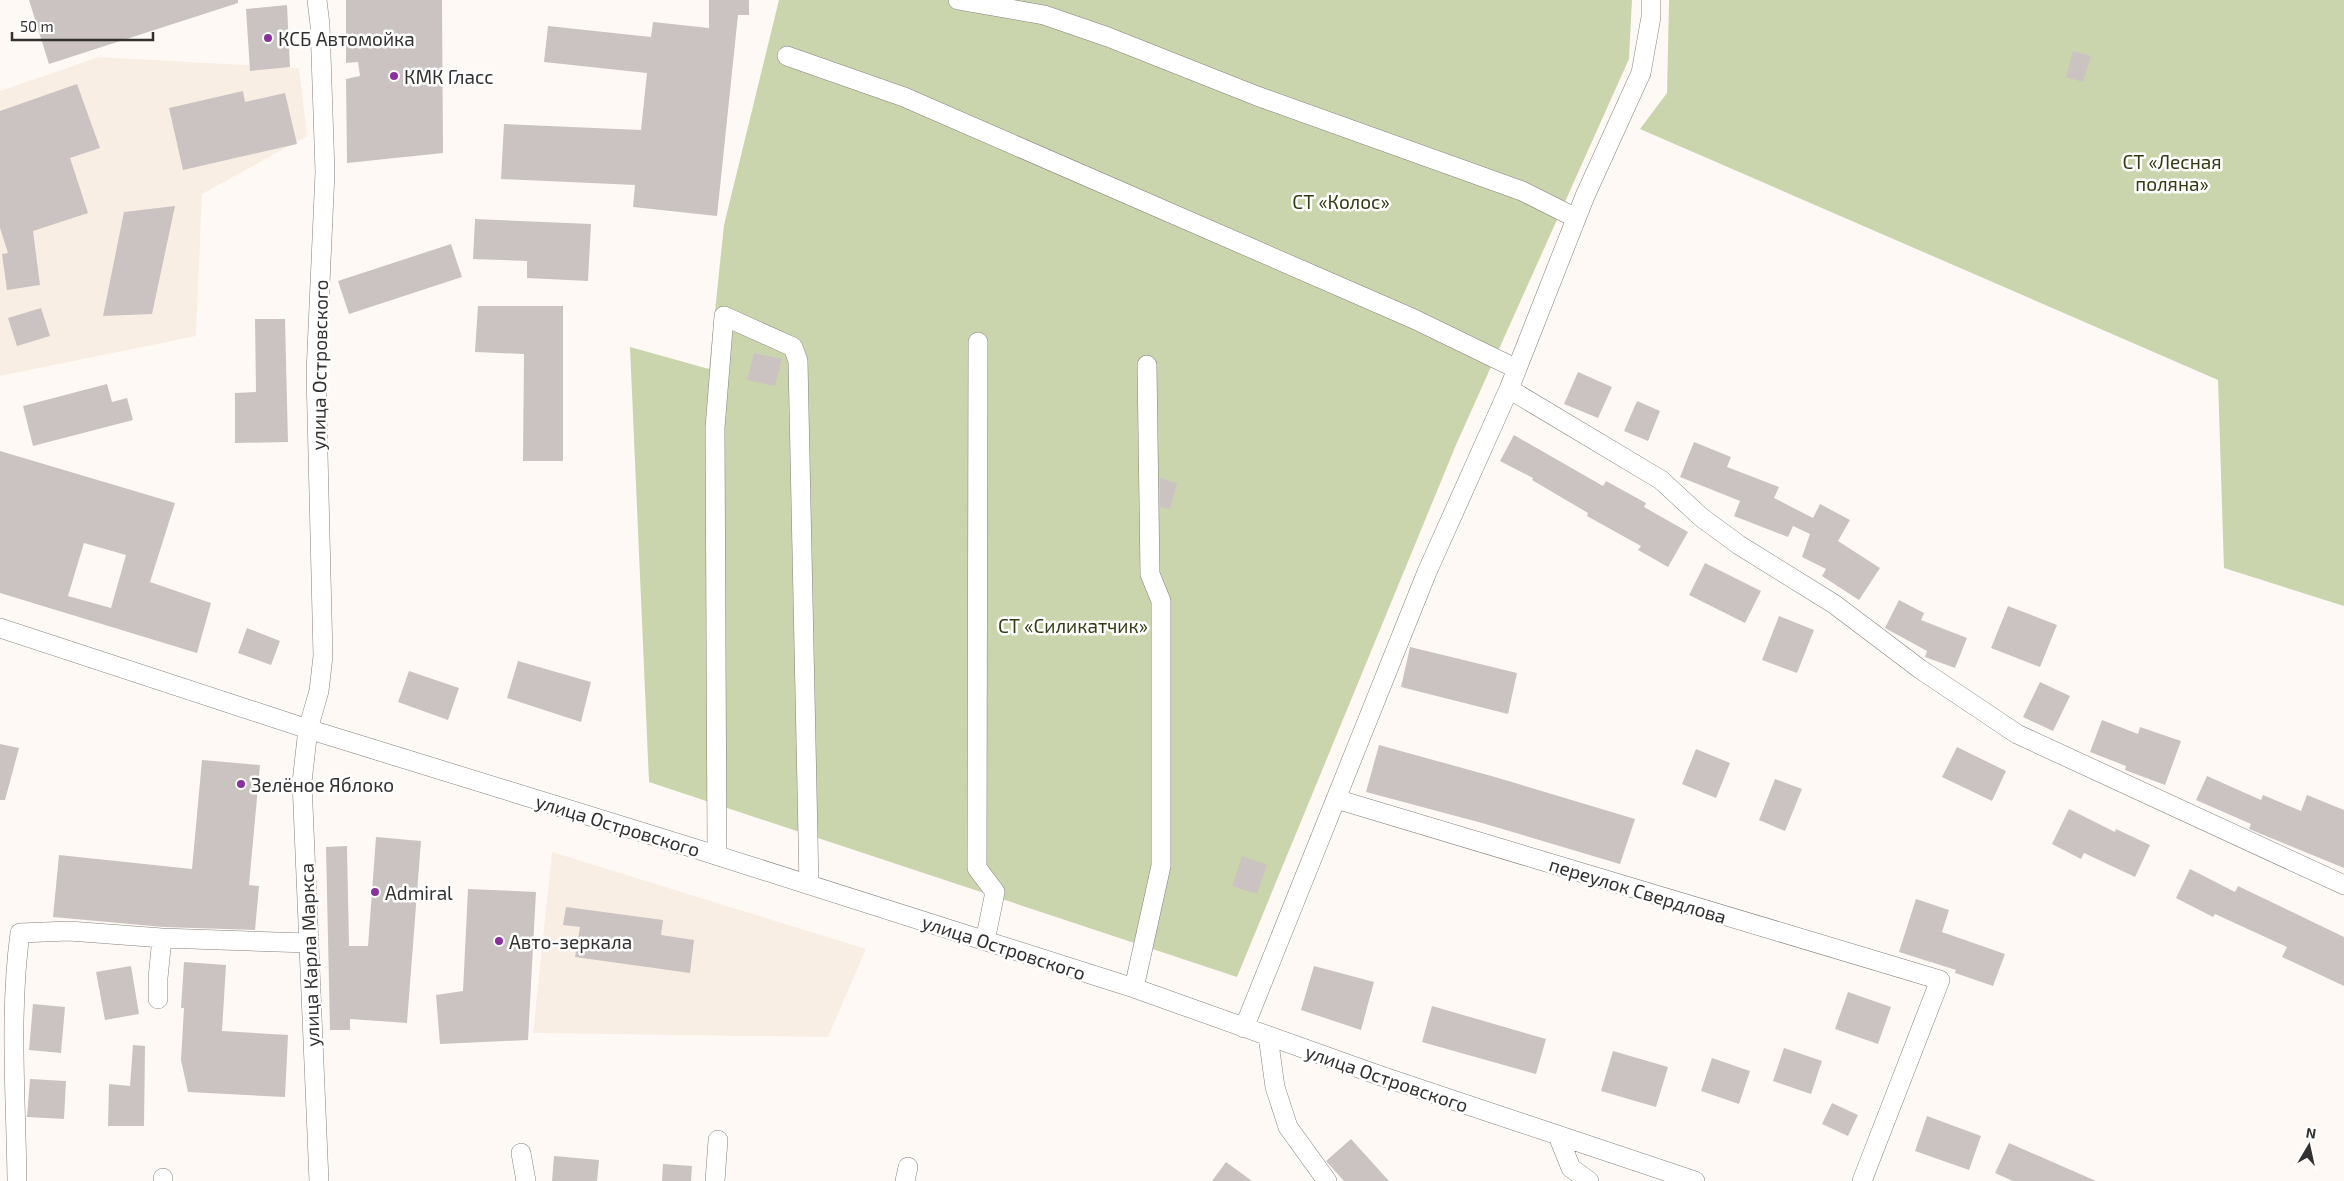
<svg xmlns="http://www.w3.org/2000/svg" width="2344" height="1181" viewBox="0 0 2344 1181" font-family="'Exo 2',sans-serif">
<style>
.built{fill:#f9eee4}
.green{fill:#cad5ad}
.building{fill:#cac3c2;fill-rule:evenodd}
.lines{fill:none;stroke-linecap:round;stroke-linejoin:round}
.minor-casing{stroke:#85817d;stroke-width:20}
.minor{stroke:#fff;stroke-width:19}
.poi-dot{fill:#89319d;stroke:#fff;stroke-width:2}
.labels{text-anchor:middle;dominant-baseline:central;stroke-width:5;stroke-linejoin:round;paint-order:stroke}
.poi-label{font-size:19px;fill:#33312f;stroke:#fff;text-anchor:start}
.park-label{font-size:19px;fill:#333b12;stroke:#fff}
.street-label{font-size:19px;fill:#33312f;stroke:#fff}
</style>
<rect width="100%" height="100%" fill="#fff9f5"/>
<!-- built -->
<path class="built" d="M99 57 299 68 307 136 202 194 196 336 0 376V91Z
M552 852 866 949 828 1037 533 1033Z"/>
<!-- green -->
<path class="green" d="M779 0H1632L1629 59 1456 445 1237 977 649 782 630 347 709 369 724 225Z
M1669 0H2344V606L2224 568 2218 380 1640 129 1667 93Z"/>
<!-- building -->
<path class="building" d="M29 0H238V3L49 64Z
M346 0H442L443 153 347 163 346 79 360 76 358 62 346 63Z
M709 0H749V15H738L717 216 633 207 635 185 501 179 504 124 641 130 647 73 544 62 548 26 651 37 653 22 709 28Z
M287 5 290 67 250 71 246 9Z
M2073 51 2091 56 2083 82 2066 77Z
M77 84 100 148 70 158 88 213 33 231 40 285 7 290 2 254 8 253 0 228V111Z
M243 91 245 102 285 93 297 144 183 170 169 108Z
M175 206 152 314 103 316 124 212Z
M475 219 591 224 588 281 527 278V261L473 259Z
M451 244 462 277 349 314 338 281Z
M478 306H563V461H523L524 354 475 352Z
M41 308 50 336 17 346 8 318Z
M255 319H285L288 442 235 443V393L256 392Z
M754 353 782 359 775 386 747 380Z
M1578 372 1612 387 1598 418 1564 404Z
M107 384 112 402 127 398 133 420 33 446 23 406Z
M1637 401 1660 411 1648 441 1624 431Z
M1514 435 1603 486 1606 481 1646 503 1644 507 1688 532 1668 567 1638 550 1641 546 1587 516 1588 513 1532 480 1533 478 1500 461Z
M1694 442 1731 457 1727 467 1779 487 1774 498 1813 518 1820 504 1850 520 1838 541 1880 568 1859 600 1822 576 1826 569 1802 557 1810 534 1793 526 1788 537 1734 516 1740 501 1680 477Z
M0 451 175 503 150 582 211 603 197 653 0 593ZM84 543 126 555 111 608 68 596Z
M1160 478 1177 483 1170 509 1160 507Z
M1705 563 1761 591 1745 623 1689 595Z
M1899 600 1924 613 1921 620 1967 638 1955 668 1925 657 1927 651 1885 628Z
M2008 606 2057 625 2040 667 1991 648Z
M1779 616 1814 630 1797 673 1762 660Z
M247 628 280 641 271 665 238 653Z
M1410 647 1517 673 1508 714 1401 687Z
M518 661 591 682 581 722 507 698Z
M409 671 459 688 448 720 398 702Z
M2040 682 2070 696 2053 731 2023 717Z
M2102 720 2138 734 2140 727 2181 741 2165 785 2125 770 2126 766 2090 752Z
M0 744 19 748 5 800H0Z
M1379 745 1495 777 1635 819 1620 864 1482 823 1366 792Z
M1957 747 2006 771 1992 801 1942 777Z
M1696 749 1730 763 1716 798 1682 784Z
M202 760 260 765 249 885 259 886 255 930 163 927 53 917 59 855 192 869Z
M2207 776 2261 800 2263 795 2301 811 2307 795 2344 810V868L2249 829 2251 824 2196 800Z
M1775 779 1802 789 1785 831 1759 820Z
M2069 809 2115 832 2116 829 2150 845 2135 877 2084 853 2081 859 2052 844Z
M376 837 421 841 407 1023 350 1019V1030H330L326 847 347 846 349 946H368Z
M1242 856 1267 865 1257 894 1232 886Z
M2190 869 2235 892 2238 886 2344 937V986L2282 957 2287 947 2215 914 2213 917 2176 898Z
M468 889 536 892 528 1040 440 1044 436 995 463 991Z
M1916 899 1949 910 1942 932 2005 954 1993 986 1955 973 1956 970 1899 952Z
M566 907 663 920 661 935 694 940 690 973 575 957 580 927 563 925Z
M184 962 226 965 222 1031 288 1035 285 1097 188 1092 181 1060 184 1008H181Z
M131 966 139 1014 105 1020 96 972Z
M1314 966 1374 982 1361 1030 1301 1010Z
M1848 992 1891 1007 1878 1044 1835 1029Z
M33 1004 65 1007 61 1053 29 1050Z
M1432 1006 1546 1039 1536 1074 1422 1042Z
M133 1045 145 1046 144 1126H108L109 1084 130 1086Z
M1784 1048 1822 1061 1811 1094 1773 1081Z
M1613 1051 1668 1067 1656 1107 1601 1091Z
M1712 1058 1750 1071 1739 1104 1701 1091Z
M30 1079 66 1081 64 1119 27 1117Z
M1832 1103 1858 1115 1848 1136 1822 1124Z
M1927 1116 1981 1136 1969 1170 1915 1151Z
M1351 1139 1389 1181H1344L1326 1161Z
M2009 1143 2096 1181H2013L1995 1173Z
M554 1156 599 1160 597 1181H552Z
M1226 1162 1252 1181H1212Z
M663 1164 692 1166 691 1181H662Z"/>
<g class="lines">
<defs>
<path id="minor" d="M317 0 320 25 325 172 316 373 323 656 319 691 308 729 302 782 319 1181
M958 0 1044 15 1108 37 1257 96 1522 191 1576 218
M787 56 904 97 1414 319 1517 369
M978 342 977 868 995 892 985 941
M1509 389 1661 480 1701 517 1739 545 1834 604 1920 669 2017 734 2344 885
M0 628 308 729 690 847 1134 988 1381 1076 1695 1181
M1336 799 1940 980 1862 1181
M717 855 715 428 724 316 793 347 798 361 809 885
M1134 988 1161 866V601L1150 574 1147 365
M158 999V978L162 938
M1244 1028 1427 572 1509 389 1585 196 1641 73 1651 17V0
M1268 1036 1275 1087 1288 1127 1327 1181
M1558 1136 1571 1168 1589 1181
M521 1153 526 1181
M163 1178V1181
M17 1181C16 1098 9 1015 20 933L69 931 162 938 308 943
M715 1181 718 1140
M905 1181 908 1167"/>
</defs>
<!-- minor casing -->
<use href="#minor" class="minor-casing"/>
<!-- minor -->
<use href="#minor" class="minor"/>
</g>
<!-- markers -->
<g class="poi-dot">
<circle cx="268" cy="38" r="5"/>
<circle cx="394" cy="76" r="5"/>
<circle cx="241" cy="784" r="5"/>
<circle cx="375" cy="892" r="5"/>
<circle cx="499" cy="941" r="5"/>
</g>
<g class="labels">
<!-- poi labels -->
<g class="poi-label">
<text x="278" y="38">КСБ Автомойка</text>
<text x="404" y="76">КМК Гласс</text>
<text x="251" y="784">Зелёное Яблоко</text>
<text x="385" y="892">Admiral</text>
<text x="509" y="941">Авто-зеркала</text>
</g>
<!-- park labels -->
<g class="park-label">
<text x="2172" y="161">СТ «Лесная<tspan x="2172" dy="22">поляна»</tspan></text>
<text x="1341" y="201">СТ «Колос»</text>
<text x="1073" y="625">СТ «Силикатчик»</text>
</g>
<!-- street labels -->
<g class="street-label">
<text transform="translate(319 365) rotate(-89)">улица Островского</text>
<text transform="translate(618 825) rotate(17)">улица Островского</text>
<text transform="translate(1638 890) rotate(17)">переулок Свердлова</text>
<text transform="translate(1004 947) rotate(18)">улица Островского</text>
<text transform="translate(309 955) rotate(-92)">улица Карла Маркса</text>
<text transform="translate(1387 1078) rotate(19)">улица Островского</text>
</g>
</g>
<!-- north arrow -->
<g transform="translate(2309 1146) rotate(9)" stroke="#ffffff" stroke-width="4" paint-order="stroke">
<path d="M0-4L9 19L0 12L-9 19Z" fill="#33312f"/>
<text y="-8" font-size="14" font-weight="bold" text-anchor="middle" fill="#33312f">N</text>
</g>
<!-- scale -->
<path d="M12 32v8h141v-8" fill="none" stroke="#33312f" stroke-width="2.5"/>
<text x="20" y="32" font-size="15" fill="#33312f" stroke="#ffffff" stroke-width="4" paint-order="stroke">50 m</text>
</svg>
